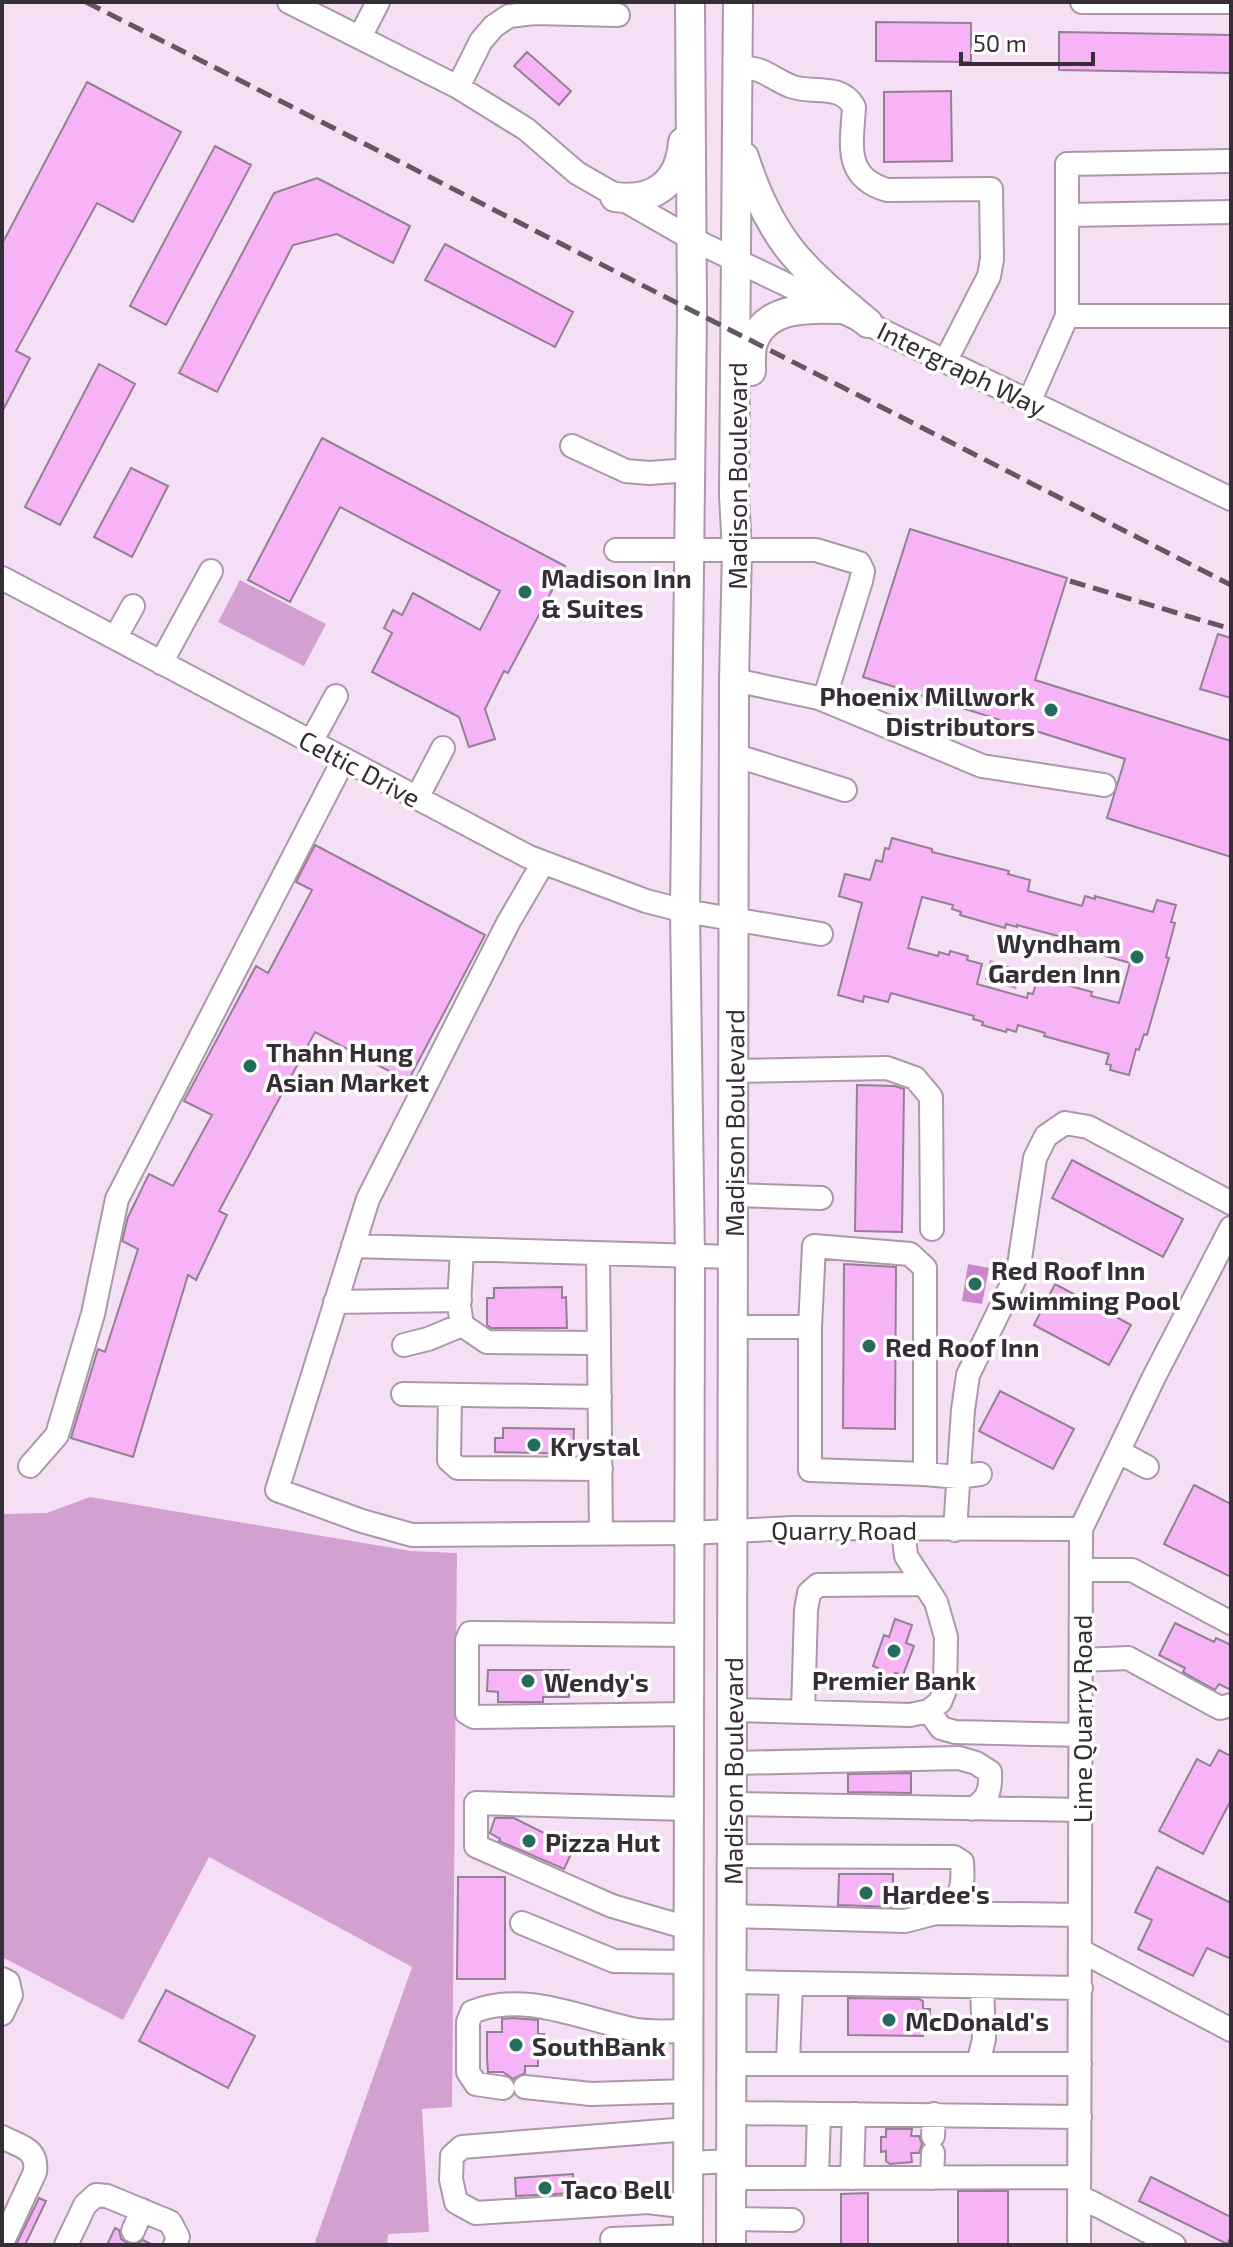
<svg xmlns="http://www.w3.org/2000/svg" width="1233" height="2247" viewBox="0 0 1233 2247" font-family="'Exo 2',sans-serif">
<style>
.green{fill:#d2a1d2}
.water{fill:#c988c9}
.building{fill:#f6b3f6;stroke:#948094;stroke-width:2;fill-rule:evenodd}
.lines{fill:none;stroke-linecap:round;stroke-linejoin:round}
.minor-casing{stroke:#ac97ac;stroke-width:26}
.major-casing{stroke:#ac97ac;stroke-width:32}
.minor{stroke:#fff;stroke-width:22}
.major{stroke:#fff;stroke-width:28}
.rail{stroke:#625762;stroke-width:5;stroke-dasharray:16 8;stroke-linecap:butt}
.poi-dot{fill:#256b5e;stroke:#fff;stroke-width:3}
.labels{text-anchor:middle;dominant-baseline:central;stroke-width:7;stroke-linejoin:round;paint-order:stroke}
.street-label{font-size:26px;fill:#362e36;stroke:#fff}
.poi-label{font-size:26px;font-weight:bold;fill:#362e36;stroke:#fff;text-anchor:start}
</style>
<rect width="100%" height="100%" fill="#f5dff5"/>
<!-- green -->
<path class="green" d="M240 580 326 624 304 666 218 622Z
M90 1497 411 1551 457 1553 452 2107 422 2109 429 2232 388 2234 387 2245H314L412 1967 209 1857 123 2020 2 1957V1514L47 1513Z"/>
<!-- water -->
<path class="water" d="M990 960 1022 970 1016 989 985 980Z
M968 1264 989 1268 982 1304 962 1301Z"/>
<!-- building -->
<path class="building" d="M876 22 971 23V62L876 61Z
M1059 32 1231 35V73L1059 70Z
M527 52 571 91 559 105 514 66Z
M87 82 181 132 133 222 97 203 16 351 30 358 2 412V244Z
M951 91 952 161 884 162V92Z
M215 146 251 165 166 325 130 306Z
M317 178 410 226 393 263 337 234 293 245 217 392 179 373 274 193Z
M445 244 573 312 555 347 425 280Z
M99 364 135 384 60 525 25 507Z
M322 438 565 566 508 673 504 671 485 709 495 739 469 747 459 717 372 672 392 633 384 628 393 610 402 615 413 593 480 630 500 591 340 507 290 602 248 580Z
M131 468 168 486 132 557 94 537Z
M910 529 1067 578 1035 680 1231 741V857L1107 818 1125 759 863 677Z
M1218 634 1231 638V698L1200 689Z
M892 838 932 849V852L1009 871 1008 874 1030 880 1028 891 1082 906 1085 896 1095 899V896L1153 912 1157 900 1176 905 1171 922 1175 923 1166 957 1169 958 1147 1035 1144 1034 1139 1050 1136 1049 1129 1075 1110 1070 1111 1065 1106 1064 1109 1054 1044 1036 1045 1033 1018 1025 1016 1032 1007 1029 1006 1032 982 1025 983 1022 973 1019 974 1016 891 993 888 1002 864 996 863 1002 838 995 862 903 839 896 845 874 870 880 876 860 882 862 885 848 889 849ZM922 897 953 905 952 909 961 912 960 915 1005 928 1006 924 1017 927V925L1073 940 1072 943 1081 946V949L1130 963 1119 1003 1091 996 1092 992 1049 980 1048 983 1037 980 1033 994 1028 993 1027 998 977 984 982 964 967 960 968 956 950 951 949 955 939 952 938 956 908 948Z
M315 845 485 935 408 1081 315 1032 219 1211 227 1215 196 1280 188 1275 133 1457 71 1438 98 1349 105 1352 138 1249 122 1241 128 1217 149 1174 173 1186 212 1115 184 1101 256 966 268 973 312 890 296 882Z
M857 1085 895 1086 904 1089 902 1232 855 1231Z
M1072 1160 1183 1219 1163 1257 1052 1198Z
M844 1264 896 1267 895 1429 843 1428Z
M1055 1284 1131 1325 1109 1365 1034 1325Z
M562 1287V1298L566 1297 567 1328H491L487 1325V1298H494V1288Z
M1000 1391 1074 1429 1053 1469 979 1431Z
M503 1428 574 1429 573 1454 495 1452V1438H503Z
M1194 1485 1231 1504V1577L1164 1544Z
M895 1619 912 1625 906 1643 914 1646 903 1675 895 1673 891 1685 876 1680 880 1669 873 1666 884 1635 889 1637Z
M1175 1623 1214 1642 1216 1638 1231 1645V1690L1219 1684 1215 1690 1183 1672 1185 1668 1159 1655Z
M488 1670H569V1697H543V1702H498V1692L487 1691Z
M1219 1750 1231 1756V1800L1203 1854 1159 1831 1197 1759 1210 1766Z
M911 1773V1793L848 1792V1774Z
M495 1818H514L574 1848 564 1869 499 1841 500 1839 490 1833Z
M1157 1867 1231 1903V1959L1207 1948 1193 1976 1138 1949 1152 1920 1135 1912Z
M839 1874H893V1907L838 1905Z
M458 1877H505V1979H457Z
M166 1990 255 2036 228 2088 139 2041Z
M848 1998 919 1999 923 2001V2009H930L929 2032H923V2036L848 2035Z
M512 2018 538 2020V2034H544V2057H538V2066H525V2073L513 2079 503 2072H488L487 2057V2032H502V2019Z
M886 2129H912L911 2136H919L922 2144 919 2153H911L912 2162 890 2164 886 2161V2151L881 2152V2137H886Z
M573 2174 574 2193 516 2196 515 2178Z
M1151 2177 1231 2217V2236L1227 2244 1139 2201Z
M958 2191H1008V2245H958Z
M868 2193V2245H841V2194Z
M39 2198 46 2201 25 2245H16Z
M115 2228 119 2230 121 2239 127 2243 135 2245 143 2240 153 2245H107Z"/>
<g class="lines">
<defs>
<path id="minor" d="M289 2 458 87 526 129 577 173 692 239 1231 499
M1082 2H1231
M360 37 378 2
M737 67C766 68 767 76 790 86 813 95 840 82 854 107 852 144 843 177 887 190L991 189 992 259 989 276 946 360
M458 87 481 41 494 26 509 16 534 13 618 15
M1067 215 1231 212
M1067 316V164L1231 161
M1030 400 1067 316H1231
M572 446 626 471 649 473 691 470
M616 550H816L859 563 863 571 861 581 824 700
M2 578 529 857 646 901 685 911 821 934
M115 638 133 606
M161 663 211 571
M734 680 819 698 982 766 1104 785
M311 742 336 696
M734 755 845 790
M417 798 443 748
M543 863 508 923 368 1199 277 1490 362 1521 412 1535 689 1533 793 1528 1081 1529
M733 1071 887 1068 915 1078 931 1097 932 1229
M733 1195 821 1198
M353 1246 733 1257
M462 1250 459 1305 462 1325 487 1342 599 1343
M598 1254 601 1533
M335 1302 460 1300
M733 1327H810L814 1246 910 1254 925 1268V1474L810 1470V1327
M404 1345 428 1339 462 1325
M403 1394 600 1397
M450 1395 449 1460 458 1468 601 1469
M1119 1452 1147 1467
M30 1466 57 1435 93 1314 117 1199 344 759
M925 1474 958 1477 980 1474
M955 1530 963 1410 968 1375 1018 1272 1035 1158 1046 1136 1065 1123 1088 1127 1231 1203
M1081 1570H1132L1231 1623
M1081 1660 1128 1658 1220 1708 1231 1705
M734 1710 910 1715 929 1711 940 1702 945 1690 946 1637 936 1602 906 1556 903 1528
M929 1711 941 1728 955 1732 1082 1735
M803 1712 806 1610 809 1593 818 1585 923 1584
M689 1714 474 1717 467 1713V1640L470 1633 689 1635
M734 1763 959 1758 976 1763 990 1772C991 1791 988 1799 972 1809
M734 1804 1082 1810
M687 1809 476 1803V1846L612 1906 688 1928
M734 1856 954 1857 962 1862C964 1891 961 1899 936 1913
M733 1916 905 1921 936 1913 1080 1915
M522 1923 614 1961 688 1962
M1081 1951 1231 2030
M2 1979 8 1982 11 1995 2 2014
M731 1982 1081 1988
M788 2063 791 1983
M731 2064H1080
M978 2064 984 2039 982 1987
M525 2087 591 2094 688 2091
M503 2088 476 2084 468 2072V2022L472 2012C525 1991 579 2018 632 2029 650 2033 670 2031 689 2031
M731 2113 1080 2117
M688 2129 462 2147 452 2156 451 2179 456 2202 476 2213 648 2202 689 2207
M933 2136 934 2114
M2 2137C21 2147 38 2148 35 2172L2 2243
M688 2163 731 2161
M732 2178 1079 2177
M817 2178 819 2114
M852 2178 854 2114
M932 2178 933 2153
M1079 2196 1174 2245
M731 2219 792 2220
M133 2231 142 2210
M612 2239 688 2236
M66 2245 85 2205 96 2195 107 2196 170 2222 178 2237 175 2245
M1079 2245 1081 1529 1154 1377 1231 1228"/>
<g id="major">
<path d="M744 157C771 242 802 268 868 323"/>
<path d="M615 197C654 202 680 183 683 142"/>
<path d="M751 371C751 362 750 348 754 340 767 307 809 308 838 309"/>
<path d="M688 2245 690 1257 685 911 692 312 690 2"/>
<path id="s1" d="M731 2245 734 680 737 551 734 495 738 2"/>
</g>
</defs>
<!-- minor casing -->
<use href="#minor" class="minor-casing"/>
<!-- major casing -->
<use href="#major" class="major-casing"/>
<!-- minor -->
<use href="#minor" class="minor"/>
<!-- major -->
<use href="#major" class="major"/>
<!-- rail -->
<path class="rail" d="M86 2 1231 585
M1070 581 1231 629"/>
</g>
<!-- markers -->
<g class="poi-dot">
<circle cx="525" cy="592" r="8"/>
<circle cx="1051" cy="710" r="8"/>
<circle cx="1137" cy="957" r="8"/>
<circle cx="250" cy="1066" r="8"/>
<circle cx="975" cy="1284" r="8"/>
<circle cx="869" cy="1346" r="8"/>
<circle cx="534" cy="1445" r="8"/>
<circle cx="894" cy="1651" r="8"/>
<circle cx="528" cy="1681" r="8"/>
<circle cx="529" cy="1841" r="8"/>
<circle cx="866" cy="1893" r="8"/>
<circle cx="889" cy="2020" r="8"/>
<circle cx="516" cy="2045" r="8"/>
<circle cx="545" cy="2188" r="8"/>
</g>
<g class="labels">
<!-- street labels -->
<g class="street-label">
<text transform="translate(962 368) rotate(26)">Intergraph Way</text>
<text transform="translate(736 476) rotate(-90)">Madison Boulevard</text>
<text transform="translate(360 768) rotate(28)">Celtic Drive</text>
<text stroke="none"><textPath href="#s1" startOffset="1122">Madison Boulevard</textPath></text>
<text x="844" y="1529">Quarry Road</text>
<text transform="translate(1081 1719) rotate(-90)">Lime Quarry Road</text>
<text stroke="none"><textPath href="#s1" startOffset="474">Madison Boulevard</textPath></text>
</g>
<!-- poi labels -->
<g class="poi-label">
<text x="541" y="577">Madison Inn<tspan x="541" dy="30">&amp; Suites</tspan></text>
<text x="1035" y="695" text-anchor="end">Phoenix Millwork<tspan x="1035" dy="30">Distributors</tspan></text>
<text x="1121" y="942" text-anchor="end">Wyndham<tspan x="1121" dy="30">Garden Inn</tspan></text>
<text x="266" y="1051">Thahn Hung<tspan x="266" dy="30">Asian Market</tspan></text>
<text x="991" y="1269">Red Roof Inn<tspan x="991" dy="30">Swimming Pool</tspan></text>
<text x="885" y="1346">Red Roof Inn</text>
<text x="550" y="1445">Krystal</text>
<text x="894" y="1679" text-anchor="middle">Premier Bank</text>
<text x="544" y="1681">Wendy's</text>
<text x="545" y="1841">Pizza Hut</text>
<text x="882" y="1893">Hardee's</text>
<text x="905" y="2020">McDonald's</text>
<text x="532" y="2045">SouthBank</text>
<text x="561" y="2188">Taco Bell</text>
</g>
</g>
<!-- border -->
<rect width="1233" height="2247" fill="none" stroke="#362e36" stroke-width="8"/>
<!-- scale -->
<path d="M961 52v12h132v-12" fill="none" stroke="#362e36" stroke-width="4"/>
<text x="973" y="52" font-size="24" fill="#362e36" stroke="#ffffff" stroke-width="6" paint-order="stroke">50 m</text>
</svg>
